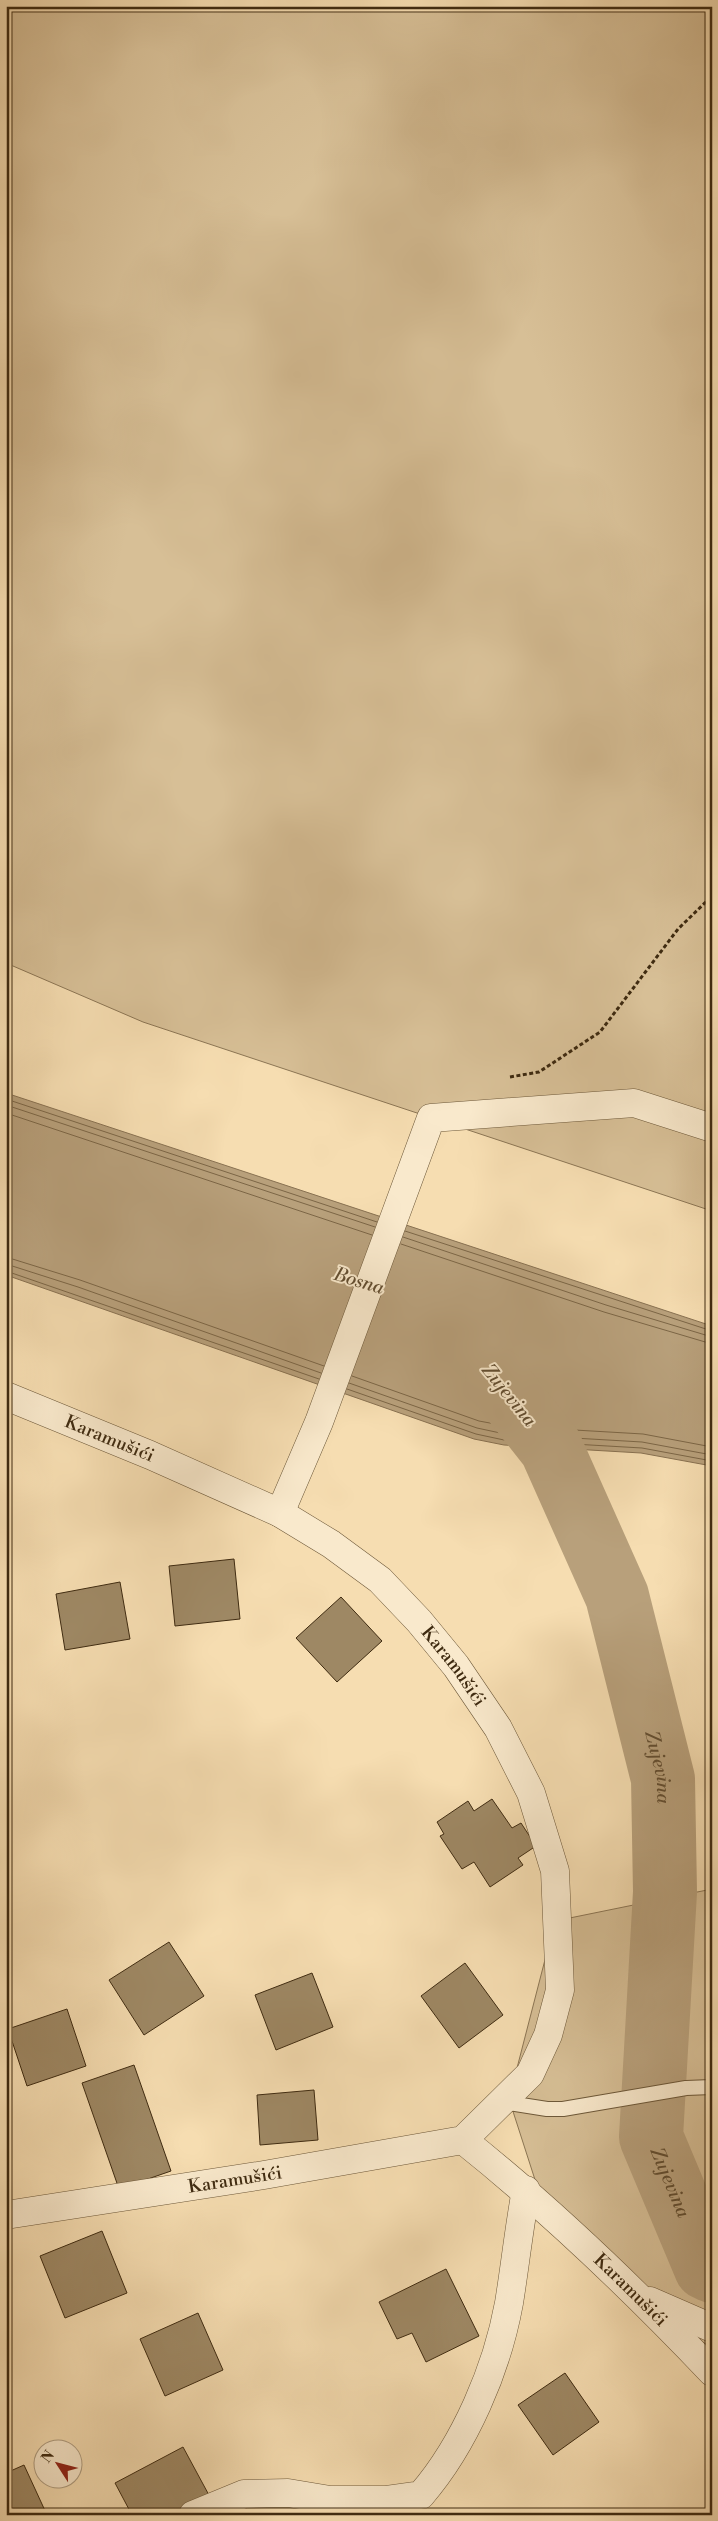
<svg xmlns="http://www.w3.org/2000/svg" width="718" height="2521" viewBox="0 0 718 2521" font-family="'Libre Bodoni',serif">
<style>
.green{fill:#d7bf96;stroke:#8b7554}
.water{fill:#b8a07b;stroke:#887151}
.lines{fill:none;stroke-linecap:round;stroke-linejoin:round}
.shore{stroke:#7c6646;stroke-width:1}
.river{stroke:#b8a07b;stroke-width:64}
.building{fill:#9e8864;stroke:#3f2b11}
.lane-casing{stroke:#6d5839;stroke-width:16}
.street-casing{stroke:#6d5839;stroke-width:29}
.path{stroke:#3f2b11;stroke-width:3;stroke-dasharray:4 2.5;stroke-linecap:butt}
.lane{stroke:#f9e9cc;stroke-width:14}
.street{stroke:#f9e9cc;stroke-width:28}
.labels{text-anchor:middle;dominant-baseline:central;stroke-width:4;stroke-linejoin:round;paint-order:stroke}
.street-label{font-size:18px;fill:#3f2b11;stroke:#f9e9cc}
.water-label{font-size:19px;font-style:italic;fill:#634e31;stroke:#f9e9cc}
</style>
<rect width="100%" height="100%" fill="#f6ddb1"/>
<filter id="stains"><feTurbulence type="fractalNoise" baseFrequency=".004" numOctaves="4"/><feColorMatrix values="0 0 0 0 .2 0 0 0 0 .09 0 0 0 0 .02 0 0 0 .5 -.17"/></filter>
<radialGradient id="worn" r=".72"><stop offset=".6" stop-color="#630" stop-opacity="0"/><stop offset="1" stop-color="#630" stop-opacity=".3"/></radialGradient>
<!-- green -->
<path class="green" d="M6 6H712V1211L143 1022 6 963Z
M712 1889V2346L644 2321 547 2217 509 2099 555 1921Z"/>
<!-- water -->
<path class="water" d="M6 1093 712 1326V1466L641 1453 504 1445 474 1439 6 1275Z"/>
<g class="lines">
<!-- shore -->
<path class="shore" d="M6 1099 377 1222
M6 1105 375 1227
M6 1113 372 1235
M405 1231 712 1331
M403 1237 606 1305 712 1337
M401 1244 604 1312 712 1344
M6 1257 80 1280 324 1366
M6 1264 78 1287 321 1373
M6 1271 319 1379
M352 1376 479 1421 506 1426 643 1434 712 1447
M349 1383 477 1428 505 1434 642 1442 712 1455
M347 1389 476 1434 504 1440 642 1448 712 1461"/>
<!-- river -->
<path class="river" id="s1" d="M497 1380 551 1448 617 1596 663 1779 665 1892 651 2137 706 2268 712 2271"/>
</g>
<!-- building -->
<path class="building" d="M234 1559 240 1619 175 1626 169 1566Z
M120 1582 130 1639 65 1650 56 1594Z
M341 1597 382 1641 337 1682 296 1638Z
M492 1799 512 1828 521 1823 536 1846 518 1858 523 1865 490 1887 474 1862 462 1869 440 1836 444 1834 437 1822 468 1801 474 1811Z
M169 1942 204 1996 144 2035 109 1980Z
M465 1963 503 2015 459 2048 421 1996Z
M312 1973 333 2027 276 2050 255 1995Z
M67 2009 86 2066 27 2086 8 2029Z
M134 2065 171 2171 119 2189 82 2083Z
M314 2090 318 2140 260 2145 257 2095Z
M102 2231 127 2293 65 2318 40 2256Z
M446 2269 479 2336 426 2362 412 2333 397 2339 379 2302Z
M198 2313 223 2370 165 2396 140 2339Z
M565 2373 599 2422 553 2455 518 2405Z
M183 2447 210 2497 176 2515H132L115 2483Z
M24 2465 47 2515H6V2473Z"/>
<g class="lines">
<defs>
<path id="lane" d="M502 2102 547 2109H563L686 2088 712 2087"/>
<g id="street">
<path id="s2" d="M6 1396 150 1455 280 1513 331 1544 380 1580 419 1621 456 1666 498 1728 531 1793 555 1871 560 1990 548 2035 530 2074 463 2140 264 2175 6 2215"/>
<path d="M280 1513 319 1422 431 1118 634 1103 712 1128"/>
<path id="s3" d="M463 2140C552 2211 633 2289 712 2372"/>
<path d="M650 2301 712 2328"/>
<path d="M193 2515 244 2494 288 2493 330 2500H385L421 2495C465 2444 497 2369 509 2303 515 2266 519 2228 526 2190"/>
</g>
</defs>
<!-- lane casing -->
<use href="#lane" class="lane-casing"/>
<!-- street casing -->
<use href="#street" class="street-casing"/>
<!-- path -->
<path class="path" d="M510 1077 539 1072 600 1032 678 929 712 896"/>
<!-- lane -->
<use href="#lane" class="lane"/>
<!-- street -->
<use href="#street" class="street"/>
</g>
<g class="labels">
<!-- street labels -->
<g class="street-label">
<text stroke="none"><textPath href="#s2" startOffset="112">Karamušići</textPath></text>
<text stroke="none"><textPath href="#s2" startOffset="532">Karamušići</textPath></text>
<text transform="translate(235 2180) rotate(-9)">Karamušići</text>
<text stroke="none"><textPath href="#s3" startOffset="225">Karamušići</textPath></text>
</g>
<!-- water labels -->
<g class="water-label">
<text transform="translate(359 1281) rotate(17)">Bosna</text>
<text transform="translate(509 1395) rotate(51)">Zujevina</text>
<text stroke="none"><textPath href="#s1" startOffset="425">Zujevina</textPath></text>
<text stroke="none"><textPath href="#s1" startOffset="845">Zujevina</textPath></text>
</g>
</g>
<!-- margin -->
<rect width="718" height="2521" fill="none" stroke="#f6ddb1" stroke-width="25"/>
<rect x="8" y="8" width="703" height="2506" fill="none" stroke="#3f2b11" stroke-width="2.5"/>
<rect x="12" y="12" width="693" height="2496" fill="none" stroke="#3f2b11"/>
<!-- north arrow -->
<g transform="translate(58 2464) rotate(306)"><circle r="24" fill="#f9e9cc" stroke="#af9d81"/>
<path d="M0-4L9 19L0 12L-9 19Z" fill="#8f2418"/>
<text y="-8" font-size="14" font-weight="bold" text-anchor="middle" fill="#3f2b11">N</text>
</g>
<rect width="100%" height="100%" filter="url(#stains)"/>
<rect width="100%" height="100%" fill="url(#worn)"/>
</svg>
